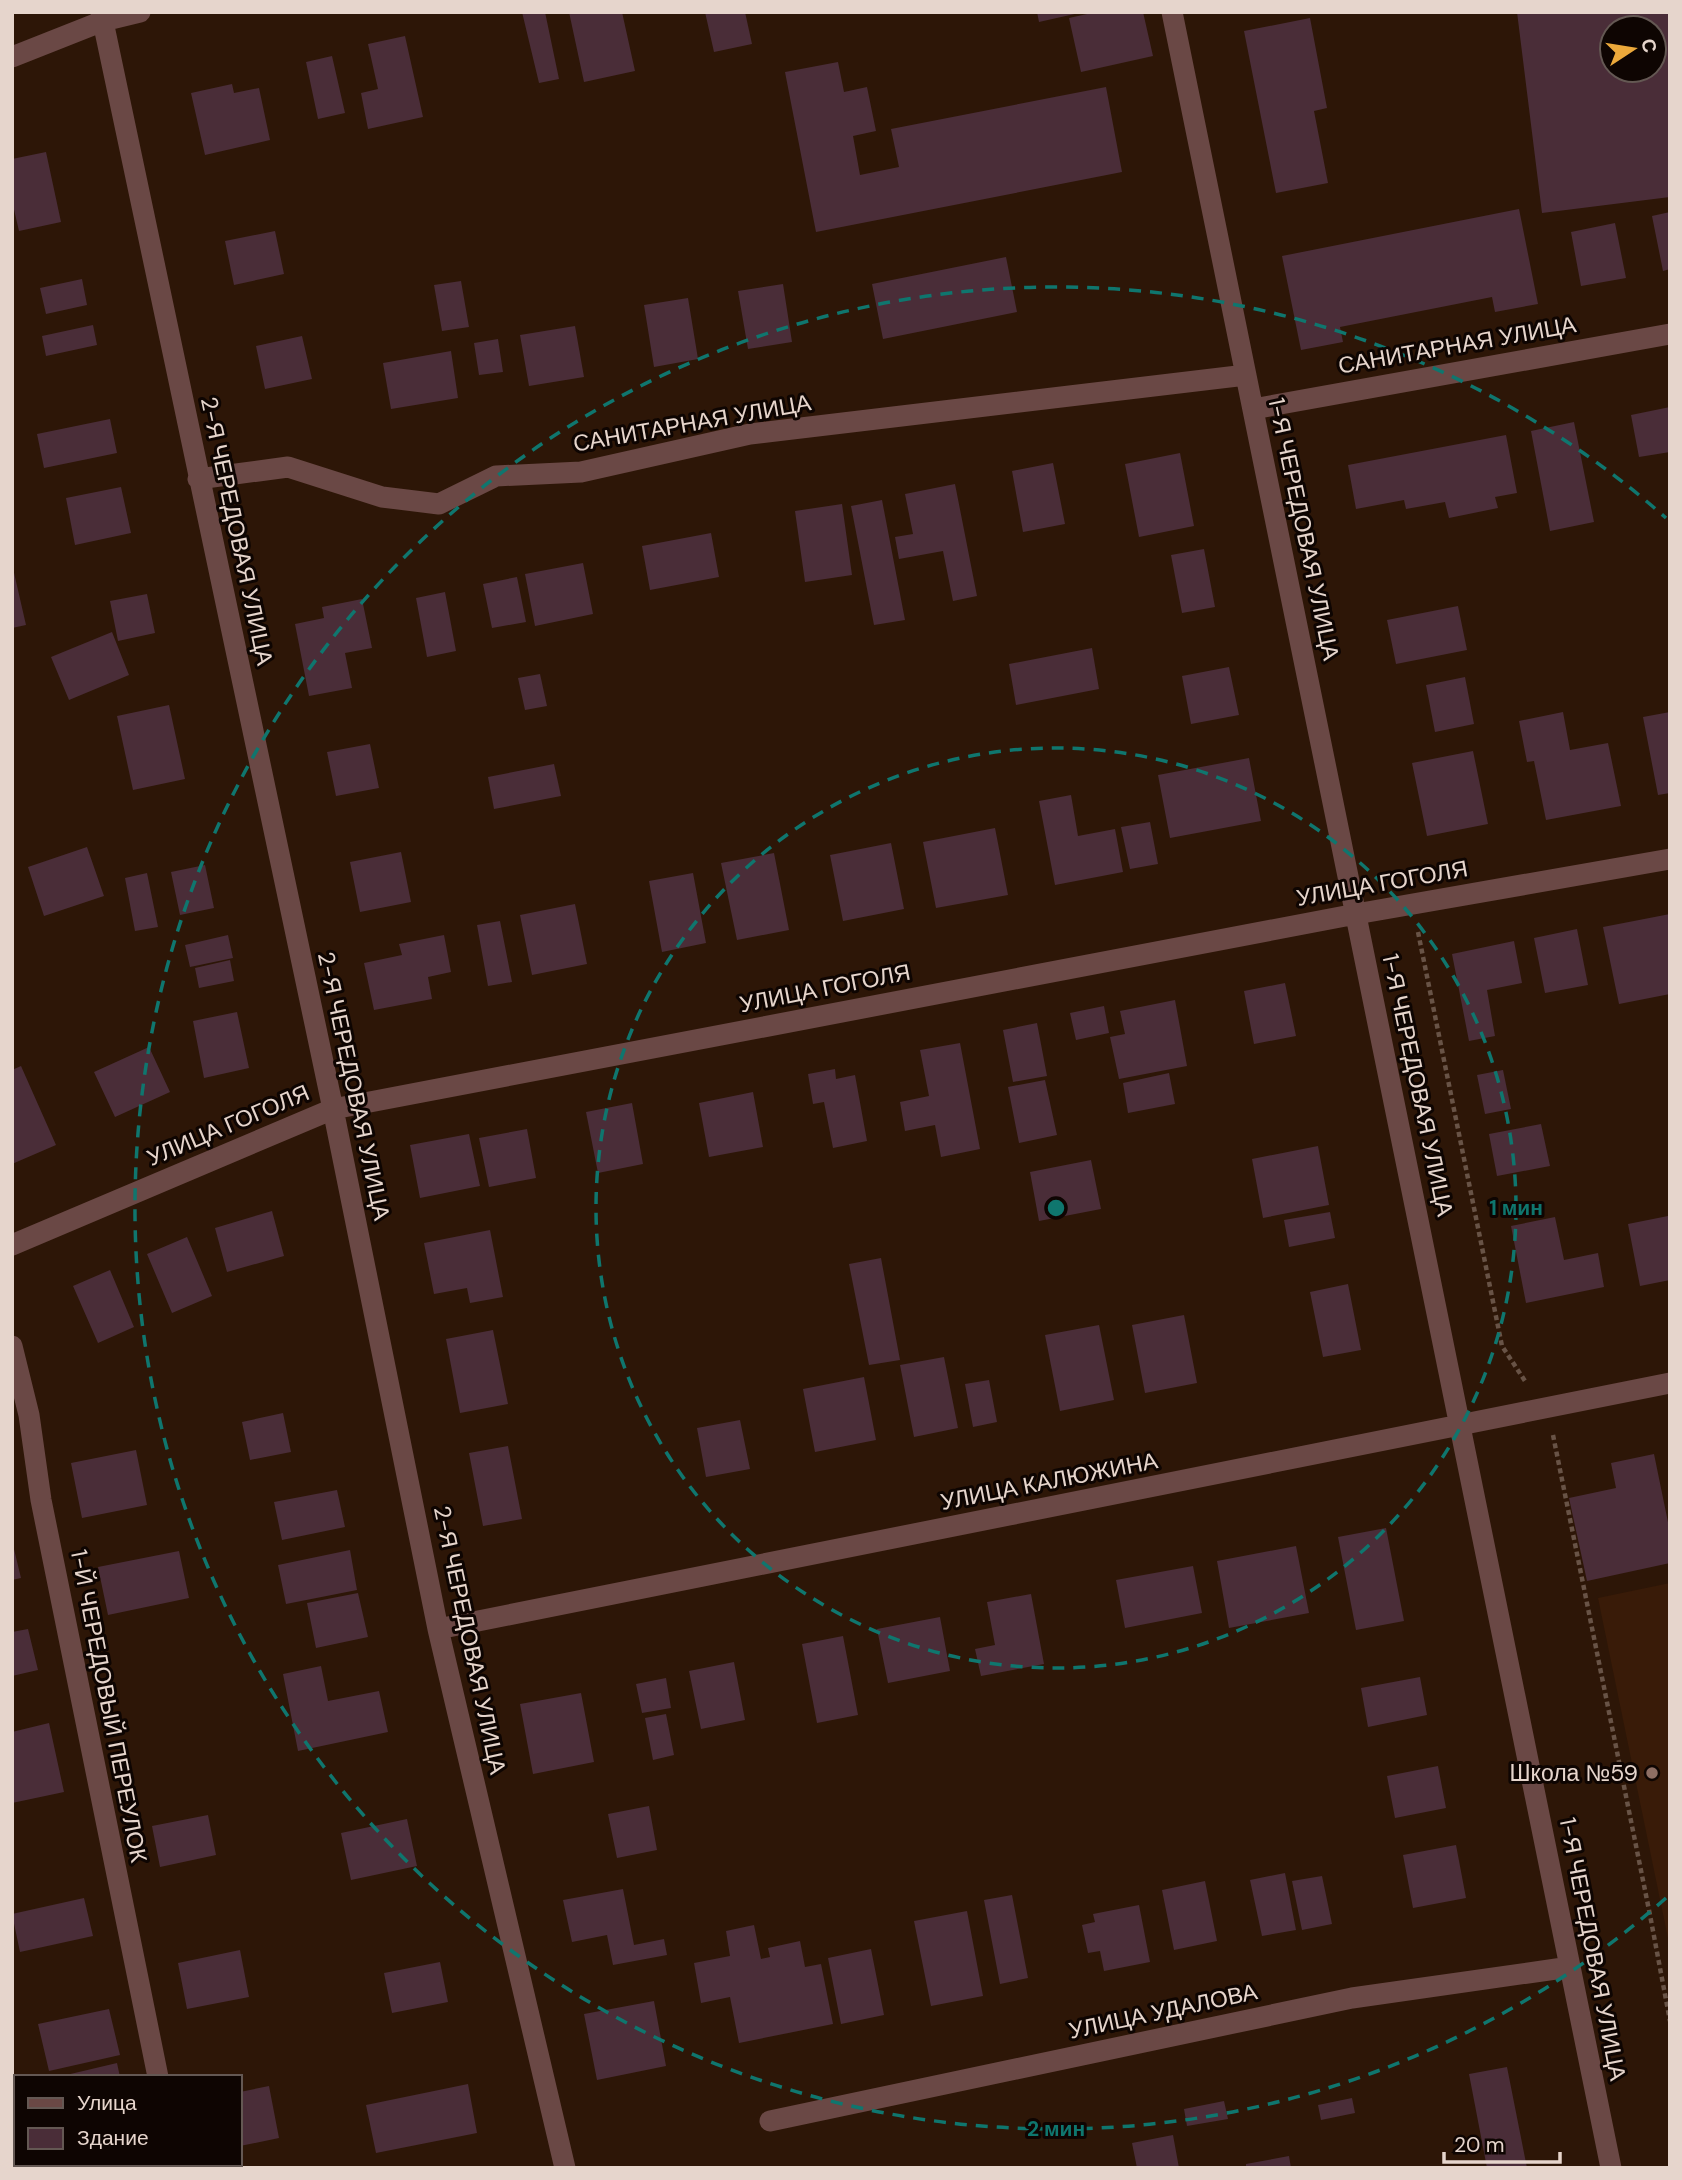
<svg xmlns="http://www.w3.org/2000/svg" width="1682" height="2180" viewBox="0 0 1682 2180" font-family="'DM Sans',sans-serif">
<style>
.built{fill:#391b08}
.building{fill:#4a2d38;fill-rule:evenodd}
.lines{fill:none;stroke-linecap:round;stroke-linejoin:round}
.path{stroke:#685346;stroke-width:4.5;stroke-dasharray:5 3.5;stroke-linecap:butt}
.minor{stroke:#6a4845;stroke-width:21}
.ring{fill:none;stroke:#0f766e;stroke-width:3.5;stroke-dasharray:12 9}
.education-dot{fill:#8d6e63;stroke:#0e0502;stroke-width:2.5}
.labels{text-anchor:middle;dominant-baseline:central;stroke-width:6;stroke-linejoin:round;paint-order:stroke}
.street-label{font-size:23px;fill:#e6d5cc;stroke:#0e0502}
.poi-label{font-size:23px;fill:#e6d5cc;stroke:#0e0502;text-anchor:end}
.centre{fill:#0f766e;stroke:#0e0502;stroke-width:3.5}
.ring-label{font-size:21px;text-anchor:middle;font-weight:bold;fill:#0f766e;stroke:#0e0502;stroke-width:6;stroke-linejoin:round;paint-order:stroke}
</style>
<rect width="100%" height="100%" fill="#2d1607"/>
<!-- built -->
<path class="built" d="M1670 1583V1948L1598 1598Z"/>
<!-- building -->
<path class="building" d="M522 12H545L559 79 539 83Z
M569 12H622L635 71 584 82Z
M705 12H745L752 44 714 52Z
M1037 12H1079V13L1039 22Z
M1096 12H1143L1153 56 1081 72 1069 18Z
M1517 12H1670V197L1542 213ZM1612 28H1654V70H1612Z
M1310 18 1327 108 1314 111 1328 183 1276 193 1244 31Z
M405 36 423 117 368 129 361 93 378 89 368 44Z
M332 56 345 113 318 119 306 62Z
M838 62 844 92 867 87 876 131 853 136 860 175 899 167 891 129 1106 87 1122 172 816 232 785 72Z
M232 84 234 93 259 88 270 140 205 155 191 93Z
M46 152 61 222 19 231 12 201V159Z
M1519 209 1538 304 1495 312 1492 297 1340 327 1343 342 1301 350 1282 256Z
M1670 212V269L1663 271 1652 216Z
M1615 223 1626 278 1581 286 1571 232Z
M275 231 284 274 234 285 225 241Z
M1006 257 1017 312 883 339 872 284Z
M82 279 87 305 46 314 40 288Z
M461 281 469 327 442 331 434 285Z
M783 284 792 342 748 349 738 291Z
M688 298 698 359 654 367 644 305Z
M93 325 97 345 46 356 42 336Z
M575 326 584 377 529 386 520 335Z
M302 336 312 379 265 389 256 346Z
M498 339 503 372 479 375 474 343Z
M451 351 458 398 391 409 383 363Z
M1670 407V452L1639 457 1631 415Z
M110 419 117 453 44 468 37 434Z
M1574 422 1594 522 1550 531 1531 431Z
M1506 435 1517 493 1495 497 1498 508 1449 518 1445 502 1406 509 1404 500 1356 509 1348 465Z
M1180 453 1194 526 1139 537 1125 464Z
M1053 463 1065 524 1023 532 1012 471Z
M955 484 977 596 953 601 943 551 899 559 895 537 913 534 905 494Z
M121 487 131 533 75 545 66 498Z
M882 500 905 620 874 625 851 506Z
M842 504 852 575 805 582 795 511Z
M711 533 719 577 650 590 642 546Z
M1204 549 1215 607 1182 613 1171 555Z
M583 563 593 614 535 626 525 574Z
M12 564 26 625 12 628Z
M517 577 526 622 492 628 483 584Z
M445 592 456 651 427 657 416 598Z
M147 594 155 633 118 641 110 601Z
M362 599 372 648 345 653 352 688 309 696 295 624 324 618 322 607Z
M1458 606 1467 650 1396 664 1387 620Z
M112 632 129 675 69 700 51 657Z
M1092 648 1099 689 1016 705 1009 664Z
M1229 667 1239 715 1191 724 1182 676Z
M540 674 547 706 525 710 518 678Z
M1465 677 1474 724 1435 732 1426 685Z
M169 705 185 779 133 790 117 716Z
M1563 712 1570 750 1608 743 1621 806 1546 820 1534 761 1527 762 1519 721Z
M1670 712V793L1658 795 1643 717Z
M370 744 379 788 336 796 327 752Z
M1473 751 1488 824 1427 836 1412 763Z
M1249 758 1261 821 1170 838 1158 775Z
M554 764 561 796 494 809 488 777Z
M1071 795 1078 836 1115 829 1123 872 1055 885 1039 801Z
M1150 822 1158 864 1130 869 1121 827Z
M995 828 1008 895 936 908 923 842Z
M891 843 904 909 843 921 830 855Z
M87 847 104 896 44 916 28 867Z
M401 852 411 902 360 912 350 862Z
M774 853 789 930 737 940 721 863Z
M205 865 214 908 180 915 171 872Z
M147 873 158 927 135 931 125 878Z
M693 873 706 943 662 952 649 881Z
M575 904 587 964 532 975 520 915Z
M1670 914V994L1619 1004 1603 927Z
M500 921 512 982 488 986 477 925Z
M1577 929 1588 985 1545 993 1534 938Z
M228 935 233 958 190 967 185 945Z
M444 935 451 972 428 977 432 999 374 1010 364 963 402 955 399 944Z
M1514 941 1522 983 1487 990 1495 1036 1469 1041 1452 954Z
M230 960 234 981 199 988 195 968Z
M1285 983 1296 1036 1254 1044 1244 991Z
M1175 1000 1187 1066 1119 1079 1110 1037 1125 1034 1120 1011Z
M1104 1006 1109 1033 1076 1040 1070 1013Z
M237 1012 249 1068 204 1078 193 1021Z
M1037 1023 1047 1076 1013 1082 1003 1030Z
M960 1043 980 1149 941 1157 935 1125 905 1131 900 1102 929 1096 920 1050Z
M149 1047 170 1092 115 1117 94 1072Z
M21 1066 56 1145 12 1164V1070Z
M835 1069 836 1079 855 1075 867 1141 833 1148 824 1102 813 1104 808 1074Z
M1503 1070 1511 1109 1485 1114 1477 1075Z
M1169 1073 1175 1104 1128 1113 1123 1083Z
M1045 1080 1057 1135 1019 1143 1008 1087Z
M753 1092 763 1147 709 1157 699 1103Z
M632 1103 643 1164 598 1173 586 1112Z
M1541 1124 1550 1166 1497 1176 1489 1134Z
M527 1129 536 1178 489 1187 479 1138Z
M469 1134 480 1186 420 1198 410 1145Z
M1318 1146 1329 1205 1263 1218 1252 1159Z
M1091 1160 1101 1209 1039 1221 1030 1172Z
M272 1211 284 1256 227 1272 215 1228Z
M1330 1212 1335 1238 1289 1247 1284 1220Z
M1668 1216 1670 1225V1280L1640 1286 1628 1224Z
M1555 1217 1564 1260 1598 1253 1604 1287 1526 1303 1511 1226Z
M490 1230 503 1297 470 1303 467 1288 434 1294 424 1243Z
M187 1237 212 1296 172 1313 147 1254Z
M881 1258 900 1360 869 1365 849 1264Z
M110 1270 134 1327 98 1343 73 1286Z
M1348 1284 1361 1350 1323 1357 1310 1292Z
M1184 1315 1197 1383 1145 1393 1132 1325Z
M1099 1325 1114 1400 1060 1411 1045 1335Z
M493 1330 508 1404 460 1413 446 1339Z
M944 1357 958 1428 914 1437 900 1365Z
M864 1377 876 1440 815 1452 803 1389Z
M989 1380 997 1422 973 1427 965 1384Z
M283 1413 291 1452 250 1460 242 1422Z
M740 1420 750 1469 706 1477 697 1428Z
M508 1446 522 1519 483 1526 469 1453Z
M136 1450 147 1505 82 1518 71 1463Z
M1654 1454 1670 1532V1563L1587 1581 1569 1498 1616 1488 1611 1463Z
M337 1490 345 1527 282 1540 274 1502Z
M1386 1528 1404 1621 1356 1630 1338 1537Z
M13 1545 21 1578 12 1580V1546Z
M1296 1546 1309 1613 1229 1628 1217 1561Z
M350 1550 357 1590 286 1604 278 1565Z
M179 1551 189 1598 108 1615 98 1567Z
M1193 1566 1202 1613 1125 1628 1116 1580Z
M358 1593 368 1637 316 1648 307 1603Z
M1031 1594 1044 1664 981 1676 975 1649 995 1645 987 1602Z
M940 1617 950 1671 888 1683 877 1629Z
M28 1629 38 1670 12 1676V1632Z
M843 1636 858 1715 817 1723 802 1644Z
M734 1662 745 1720 701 1729 689 1671Z
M321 1666 328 1701 379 1691 388 1732 298 1751 283 1674Z
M1420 1677 1427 1715 1368 1727 1361 1688Z
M666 1678 671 1708 642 1713 636 1684Z
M581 1693 594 1762 533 1774 520 1704Z
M666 1714 674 1755 653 1760 645 1718Z
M49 1723 64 1792 12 1803V1732Z
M1438 1766 1446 1808 1395 1818 1387 1776Z
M649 1806 657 1850 617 1858 608 1814Z
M208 1815 216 1855 160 1867 152 1826Z
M407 1819 417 1866 351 1880 341 1833Z
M1456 1845 1466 1898 1413 1908 1403 1855Z
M1285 1873 1296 1930 1262 1936 1250 1880Z
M1322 1876 1332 1924 1302 1930 1292 1881Z
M1205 1881 1217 1941 1174 1950 1162 1890Z
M623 1889 634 1945 664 1939 667 1955 613 1965 607 1935 572 1942 563 1900Z
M1012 1895 1028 1978 1000 1984 984 1900Z
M84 1898 93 1936 20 1952 12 1914Z
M1139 1905 1150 1962 1104 1971 1100 1951 1088 1953 1082 1925 1095 1922 1093 1914Z
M967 1911 983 1996 931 2006 914 1921Z
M754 1925 761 1959 770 1957 768 1948 800 1941 805 1967 821 1964 833 2024 739 2043 730 1997 701 2003 694 1963 730 1956 726 1931Z
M871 1949 884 2015 841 2024 828 1958Z
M240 1950 249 1997 187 2009 178 1963Z
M440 1962 448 2002 392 2013 384 1973Z
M654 2001 666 2066 597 2080 584 2014Z
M109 2009 120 2055 49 2071 38 2024Z
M117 2063 120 2077H62V2076Z
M1507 2067 1527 2168H1487L1469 2074Z
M468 2084 477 2133 376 2153 366 2105Z
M269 2086 279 2138 240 2146V2092Z
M1352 2098 1355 2113 1321 2120 1318 2105Z
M1224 2101 1228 2119 1187 2126 1184 2109Z
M1173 2135 1179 2168H1137L1132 2143Z
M1289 2156 1291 2168H1246V2164Z
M37 2164H85V2165L74 2168H38Z"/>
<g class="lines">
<!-- path -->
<path class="path" d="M1418 932 1502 1346 1525 1381
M1553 1435 1650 1915 1670 2021"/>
<!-- minor -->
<path class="minor" d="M101 12 333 1109 438 1629 565 2168
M1172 12 1611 2168
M12 57 103 21 140 12
M1253 409 1670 334
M198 479 288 467 382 497 439 504 496 476 581 472 750 434 1246 375
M12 1245 333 1109 1356 914 1670 859
M12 1346 29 1415 41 1500 158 2077
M438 1629 1670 1383
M770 2121 1352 1998 1570 1967
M175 2164 176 2168"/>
</g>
<!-- distance rings -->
<g class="ring">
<circle cx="1056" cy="1208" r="460"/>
<path d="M1666 1898A921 921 0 1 1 1666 518"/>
</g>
<!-- markers -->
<circle class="education-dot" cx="1652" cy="1773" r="7"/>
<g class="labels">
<!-- street labels -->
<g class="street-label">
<text transform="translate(1457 345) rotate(-10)">САНИТАРНАЯ УЛИЦА</text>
<text transform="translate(692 423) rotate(-10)">САНИТАРНАЯ УЛИЦА</text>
<text transform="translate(1304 529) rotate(78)">1-Я ЧЕРЕДОВАЯ УЛИЦА</text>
<text transform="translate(237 531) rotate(78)">2-Я ЧЕРЕДОВАЯ УЛИЦА</text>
<text transform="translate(1382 883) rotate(-10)">УЛИЦА ГОГОЛЯ</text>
<text transform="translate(825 988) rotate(-11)">УЛИЦА ГОГОЛЯ</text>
<text transform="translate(1418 1085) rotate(78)">1-Я ЧЕРЕДОВАЯ УЛИЦА</text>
<text transform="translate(354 1086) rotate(78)">2-Я ЧЕРЕДОВАЯ УЛИЦА</text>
<text transform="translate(228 1125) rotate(-23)">УЛИЦА ГОГОЛЯ</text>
<text transform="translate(1049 1481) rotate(-11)">УЛИЦА КАЛЮЖИНА</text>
<text transform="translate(470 1640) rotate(78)">2-Я ЧЕРЕДОВАЯ УЛИЦА</text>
<text transform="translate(109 1706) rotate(79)">1-Й ЧЕРЕДОВЫЙ ПЕРЕУЛОК</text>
<text transform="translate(1593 1949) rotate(79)">1-Я ЧЕРЕДОВАЯ УЛИЦА</text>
<text transform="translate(1163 2011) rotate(-12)">УЛИЦА УДАЛОВА</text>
</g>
<!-- poi labels -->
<g class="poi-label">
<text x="1638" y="1773">Школа №59</text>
</g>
</g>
<circle cx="1056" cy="1208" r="10" class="centre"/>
<g class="ring-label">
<text x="1516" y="1215">1 мин</text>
<text x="1056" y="2136">2 мин</text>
</g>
<!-- border -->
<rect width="1682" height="2180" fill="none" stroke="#e6d5cc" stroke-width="28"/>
<!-- legend -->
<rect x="14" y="2075" width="228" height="91" fill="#0e0502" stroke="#645853" stroke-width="2"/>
<rect x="28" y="2098" width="35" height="10" fill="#6a4845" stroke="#645853" stroke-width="2"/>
<text x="77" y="2110" font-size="21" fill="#e6d5cc">Улица</text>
<rect x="28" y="2128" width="35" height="21" fill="#4a2d38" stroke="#645853" stroke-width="2"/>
<text x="77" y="2145" font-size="21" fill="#e6d5cc">Здание</text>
<!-- north arrow -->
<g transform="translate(1633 49) rotate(78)"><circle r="33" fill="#0e0502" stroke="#645853" stroke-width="2"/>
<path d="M0-5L12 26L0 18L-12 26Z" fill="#eca93b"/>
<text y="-10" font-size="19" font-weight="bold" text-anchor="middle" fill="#e6d5cc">С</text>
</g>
<!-- scale -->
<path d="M1444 2152v10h116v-10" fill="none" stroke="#e6d5cc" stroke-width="3.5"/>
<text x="1454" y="2152" font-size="21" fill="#e6d5cc" stroke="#0e0502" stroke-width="5" paint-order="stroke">20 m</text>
</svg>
